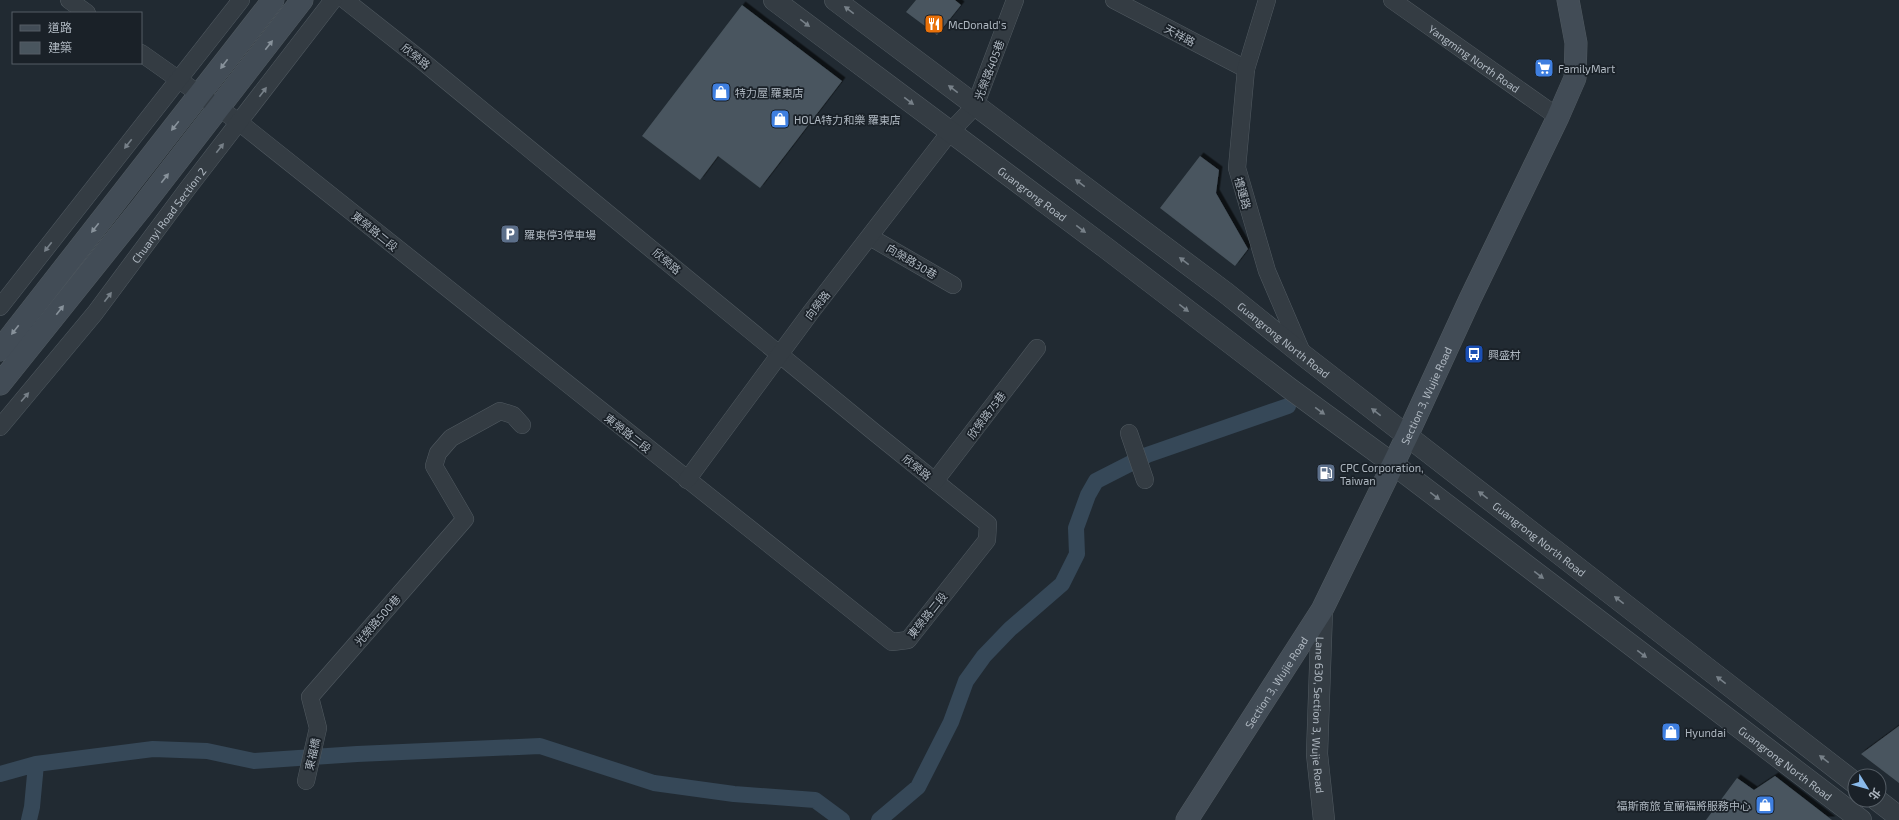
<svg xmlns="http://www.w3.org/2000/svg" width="1899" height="820" viewBox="0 0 1899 820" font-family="'Exo 2','Noto Sans TC',sans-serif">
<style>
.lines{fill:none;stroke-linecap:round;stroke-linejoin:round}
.canal{stroke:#364858;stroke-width:16}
.building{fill:#49555e;filter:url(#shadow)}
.minor-casing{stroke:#515a61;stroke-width:18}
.tertiary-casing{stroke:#515a61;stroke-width:22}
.secondary-casing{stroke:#515a61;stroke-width:23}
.minor{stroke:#343c43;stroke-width:17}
.tertiary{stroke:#343c43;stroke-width:21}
.secondary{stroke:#424c56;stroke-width:22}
.oneway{fill:#778088}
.oneway2{fill:#88929b}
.labels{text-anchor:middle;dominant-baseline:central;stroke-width:3.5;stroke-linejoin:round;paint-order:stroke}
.poi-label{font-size:11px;fill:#aeb7c0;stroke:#1a2128;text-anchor:start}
.street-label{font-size:11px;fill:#aeb7c0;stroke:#1a2128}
</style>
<defs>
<filter id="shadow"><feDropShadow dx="3.5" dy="-3.5" stdDeviation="0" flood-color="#0009"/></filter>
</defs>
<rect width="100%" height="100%" fill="#212a32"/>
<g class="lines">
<!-- canal -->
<path class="canal" d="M0 774 36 764 153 749 207 751 254 761 357 754 540 746 654 783 734 794 815 800 842 820
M29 820 32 807 36 764
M879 820 918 787 951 722 966 681 984 656 1010 629 1062 584 1077 554 1076 528 1088 495 1096 481 1147 455 1288 406"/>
</g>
<!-- building -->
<path class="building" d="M916 0H955L961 5 937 35 906 12Z
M742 5 842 81 760 188 718 156 700 180 642 136Z
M1200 156 1219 170 1216 193 1248 249 1235 266 1160 208Z
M1899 726V783L1861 754Z
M1775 776 1832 820H1706L1737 778 1754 790Z"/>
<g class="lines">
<defs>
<g id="minor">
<path d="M69 0 87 13"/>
<path d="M1114 0 1246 69"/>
<path d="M1267 0 1246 69 1237 168 1267 271 1303 355"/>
<path id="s1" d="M1392 0 1558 117"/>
<path d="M141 53 240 123 892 642 908 640 987 540 988 524 874 432 421 60 345 0"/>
<path d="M870 237 953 285"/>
<path d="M0 307 241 0"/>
<path id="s2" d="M0 427 95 313 188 188 333 0"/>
<path d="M1129 433 1145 480"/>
<path d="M687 480 811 312 950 132 975 106 1015 0"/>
<path d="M935 481 1037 348"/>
<path d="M306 781 318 728 310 697 465 519 434 466 438 453 451 438 500 411 513 415 522 425"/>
</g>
<g id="tertiary">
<path id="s3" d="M774 0 1106 248 1289 388 1393 464 1861 820"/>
<path id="s4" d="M835 0 1226 293 1303 355 1855 783"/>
<path id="s5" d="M1322 610 1317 754 1324 820"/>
<path d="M1877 800 1899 817"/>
</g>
<g id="secondary">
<path d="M0 350 273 0"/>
<path d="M0 384 141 208 302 0"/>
<path id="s6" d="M1187 820 1322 610 1407 436 1470 299 1558 117 1575 78 1576 43 1568 0"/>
</g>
</defs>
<!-- minor casing -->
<use href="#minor" class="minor-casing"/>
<!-- tertiary casing -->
<use href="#tertiary" class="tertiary-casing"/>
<!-- secondary casing -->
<use href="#secondary" class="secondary-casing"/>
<!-- minor -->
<use href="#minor" class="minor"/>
<!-- tertiary -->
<use href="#tertiary" class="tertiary"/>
<!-- secondary -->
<use href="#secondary" class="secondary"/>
</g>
<!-- one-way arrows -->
<defs><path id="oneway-solid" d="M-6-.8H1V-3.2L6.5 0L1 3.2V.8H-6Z"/></defs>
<g class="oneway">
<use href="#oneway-solid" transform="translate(849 10) rotate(-143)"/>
<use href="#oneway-solid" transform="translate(805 23) rotate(37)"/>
<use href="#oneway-solid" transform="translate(953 89) rotate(-143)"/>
<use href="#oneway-solid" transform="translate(263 92) rotate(-53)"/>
<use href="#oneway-solid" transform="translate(909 101) rotate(37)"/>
<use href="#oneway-solid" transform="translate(128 144) rotate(128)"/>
<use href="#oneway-solid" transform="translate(220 148) rotate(-52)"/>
<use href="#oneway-solid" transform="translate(1080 183) rotate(-143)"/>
<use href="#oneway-solid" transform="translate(1081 229) rotate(37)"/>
<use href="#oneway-solid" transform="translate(48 247) rotate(128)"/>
<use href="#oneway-solid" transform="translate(1184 261) rotate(-143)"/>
<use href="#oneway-solid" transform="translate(108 297) rotate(-53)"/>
<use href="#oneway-solid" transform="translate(1184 308) rotate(38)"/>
<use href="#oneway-solid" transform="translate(25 397) rotate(-49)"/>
<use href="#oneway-solid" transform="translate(1320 411) rotate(36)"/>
<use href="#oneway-solid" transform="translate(1376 412) rotate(-142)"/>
<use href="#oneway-solid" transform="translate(1483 495) rotate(-142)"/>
<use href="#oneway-solid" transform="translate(1435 496) rotate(37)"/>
<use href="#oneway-solid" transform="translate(1539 575) rotate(37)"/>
<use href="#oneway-solid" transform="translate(1619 600) rotate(-142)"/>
<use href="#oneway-solid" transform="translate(1642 654) rotate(37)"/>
<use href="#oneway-solid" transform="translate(1721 680) rotate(-142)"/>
<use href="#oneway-solid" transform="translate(1824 759) rotate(-142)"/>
</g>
<g class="oneway2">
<use href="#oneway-solid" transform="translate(269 45) rotate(-52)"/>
<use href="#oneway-solid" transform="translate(224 64) rotate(127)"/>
<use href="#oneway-solid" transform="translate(175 126) rotate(129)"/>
<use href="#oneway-solid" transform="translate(165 178) rotate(-52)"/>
<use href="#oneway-solid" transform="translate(95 228) rotate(128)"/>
<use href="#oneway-solid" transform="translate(60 310) rotate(-52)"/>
<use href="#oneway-solid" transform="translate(15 330) rotate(128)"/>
</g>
<!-- icons -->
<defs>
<symbol id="restaurant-square" viewBox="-11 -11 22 22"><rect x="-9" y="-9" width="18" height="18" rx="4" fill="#e8710a" stroke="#1a2128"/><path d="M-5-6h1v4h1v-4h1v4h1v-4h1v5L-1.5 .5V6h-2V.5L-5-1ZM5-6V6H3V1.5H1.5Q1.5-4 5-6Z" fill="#fff"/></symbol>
<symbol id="supermarket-square" viewBox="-11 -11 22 22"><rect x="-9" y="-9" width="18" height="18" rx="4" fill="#3f7fe0" stroke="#1a2128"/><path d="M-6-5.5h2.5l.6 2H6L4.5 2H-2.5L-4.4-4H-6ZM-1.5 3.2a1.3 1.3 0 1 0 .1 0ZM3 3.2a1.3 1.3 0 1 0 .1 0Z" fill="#fff"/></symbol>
<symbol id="shop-square" viewBox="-11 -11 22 22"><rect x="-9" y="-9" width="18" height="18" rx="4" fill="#3f7fe0" stroke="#1a2128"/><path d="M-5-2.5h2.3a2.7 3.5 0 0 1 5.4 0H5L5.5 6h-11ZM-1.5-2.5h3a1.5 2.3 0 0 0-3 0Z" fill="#fff"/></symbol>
<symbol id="parking-square" viewBox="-11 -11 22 22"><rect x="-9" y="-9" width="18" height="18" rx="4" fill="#5c6f8a" stroke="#1a2128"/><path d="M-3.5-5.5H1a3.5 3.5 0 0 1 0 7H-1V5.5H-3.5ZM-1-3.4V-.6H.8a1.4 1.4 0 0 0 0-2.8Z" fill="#fff"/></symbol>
<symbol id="bus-square" viewBox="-11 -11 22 22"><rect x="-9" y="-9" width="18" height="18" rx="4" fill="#1a4fb4" stroke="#1a2128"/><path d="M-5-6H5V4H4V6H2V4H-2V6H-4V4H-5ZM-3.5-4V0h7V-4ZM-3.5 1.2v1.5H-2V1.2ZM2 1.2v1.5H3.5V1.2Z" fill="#fff"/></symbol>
<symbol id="fuel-square" viewBox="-11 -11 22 22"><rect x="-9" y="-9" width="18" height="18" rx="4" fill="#5c6f8a" stroke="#1a2128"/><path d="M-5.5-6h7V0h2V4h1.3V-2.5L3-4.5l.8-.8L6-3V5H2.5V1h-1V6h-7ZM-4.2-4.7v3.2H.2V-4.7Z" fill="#fff"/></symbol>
</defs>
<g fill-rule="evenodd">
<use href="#restaurant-square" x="923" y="13" width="22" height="22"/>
<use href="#supermarket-square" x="1533" y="57" width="22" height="22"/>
<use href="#shop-square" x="710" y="81" width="22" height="22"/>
<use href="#shop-square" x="769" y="108" width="22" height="22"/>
<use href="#parking-square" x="499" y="223" width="22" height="22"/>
<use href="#bus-square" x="1463" y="343" width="22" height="22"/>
<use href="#fuel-square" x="1315" y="462" width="22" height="22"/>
<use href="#shop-square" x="1660" y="721" width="22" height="22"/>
<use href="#shop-square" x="1754" y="794" width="22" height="22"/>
</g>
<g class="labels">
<!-- poi labels -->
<g class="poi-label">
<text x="948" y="24">McDonald's</text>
<text x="1558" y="68">FamilyMart</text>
<text x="735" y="92">特力屋 羅東店</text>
<text x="794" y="119">HOLA特力和樂 羅東店</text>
<text x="524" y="234">羅東停3停車場</text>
<text x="1488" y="354">興盛村</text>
<text x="1340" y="467">CPC Corporation,<tspan x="1340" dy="13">Taiwan</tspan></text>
<text x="1685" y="732">Hyundai</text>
<text x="1751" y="805" text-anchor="end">福斯商旅 宜蘭福將服務中心</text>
</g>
<!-- street labels -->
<g class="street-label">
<text transform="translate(1180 35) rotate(28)">天祥路</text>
<text transform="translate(416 56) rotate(39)">欣榮路</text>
<text stroke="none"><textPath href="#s1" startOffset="101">Yangming North Road</textPath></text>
<text transform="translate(989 70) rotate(-69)">光榮路405巷</text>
<text stroke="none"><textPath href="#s3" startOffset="323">Guangrong Road</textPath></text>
<text transform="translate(1243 193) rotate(74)">禮運路</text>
<text stroke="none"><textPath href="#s2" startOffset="271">Chuanyi Road Section 2</textPath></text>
<text transform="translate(375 231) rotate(39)">東榮路二段</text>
<text transform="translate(667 261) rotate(40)">欣榮路</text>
<text transform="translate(912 261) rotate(31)">向榮路30巷</text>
<text transform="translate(817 305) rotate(-52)">向榮路</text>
<text stroke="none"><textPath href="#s4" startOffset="563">Guangrong North Road</textPath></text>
<text stroke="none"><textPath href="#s6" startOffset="488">Section 3, Wujie Road</textPath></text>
<text transform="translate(986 415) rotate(-53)">欣榮路75巷</text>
<text transform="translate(628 433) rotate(38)">東榮路二段</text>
<text transform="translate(917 467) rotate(39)">欣榮路</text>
<text stroke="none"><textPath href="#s4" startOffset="887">Guangrong North Road</textPath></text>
<text transform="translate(927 615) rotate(-51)">東榮路二段</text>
<text transform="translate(377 620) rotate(-49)">光榮路500巷</text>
<text stroke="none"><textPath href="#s6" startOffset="164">Section 3, Wujie Road</textPath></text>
<text stroke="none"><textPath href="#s5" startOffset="105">Lane 630, Section 3, Wujie Road</textPath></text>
<text transform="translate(312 754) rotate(-77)">東福橋</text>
<text stroke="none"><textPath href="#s3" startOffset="1267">Guangrong North Road</textPath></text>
</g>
</g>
<!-- legend -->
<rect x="12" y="12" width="130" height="52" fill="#1a2128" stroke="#555d65"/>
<rect x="20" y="25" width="20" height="6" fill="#424c56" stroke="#555d65"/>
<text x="48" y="32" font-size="12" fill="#aeb7c0">道路</text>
<rect x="20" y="42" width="20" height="12" fill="#49555e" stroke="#555d65"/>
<text x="48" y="52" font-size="12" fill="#aeb7c0">建築</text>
<!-- north arrow -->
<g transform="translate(1867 788) rotate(127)"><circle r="19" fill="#1a2128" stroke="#555d65"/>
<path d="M0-3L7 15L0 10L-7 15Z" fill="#89b9ea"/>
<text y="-6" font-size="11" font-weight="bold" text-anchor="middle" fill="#aeb7c0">北</text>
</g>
</svg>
